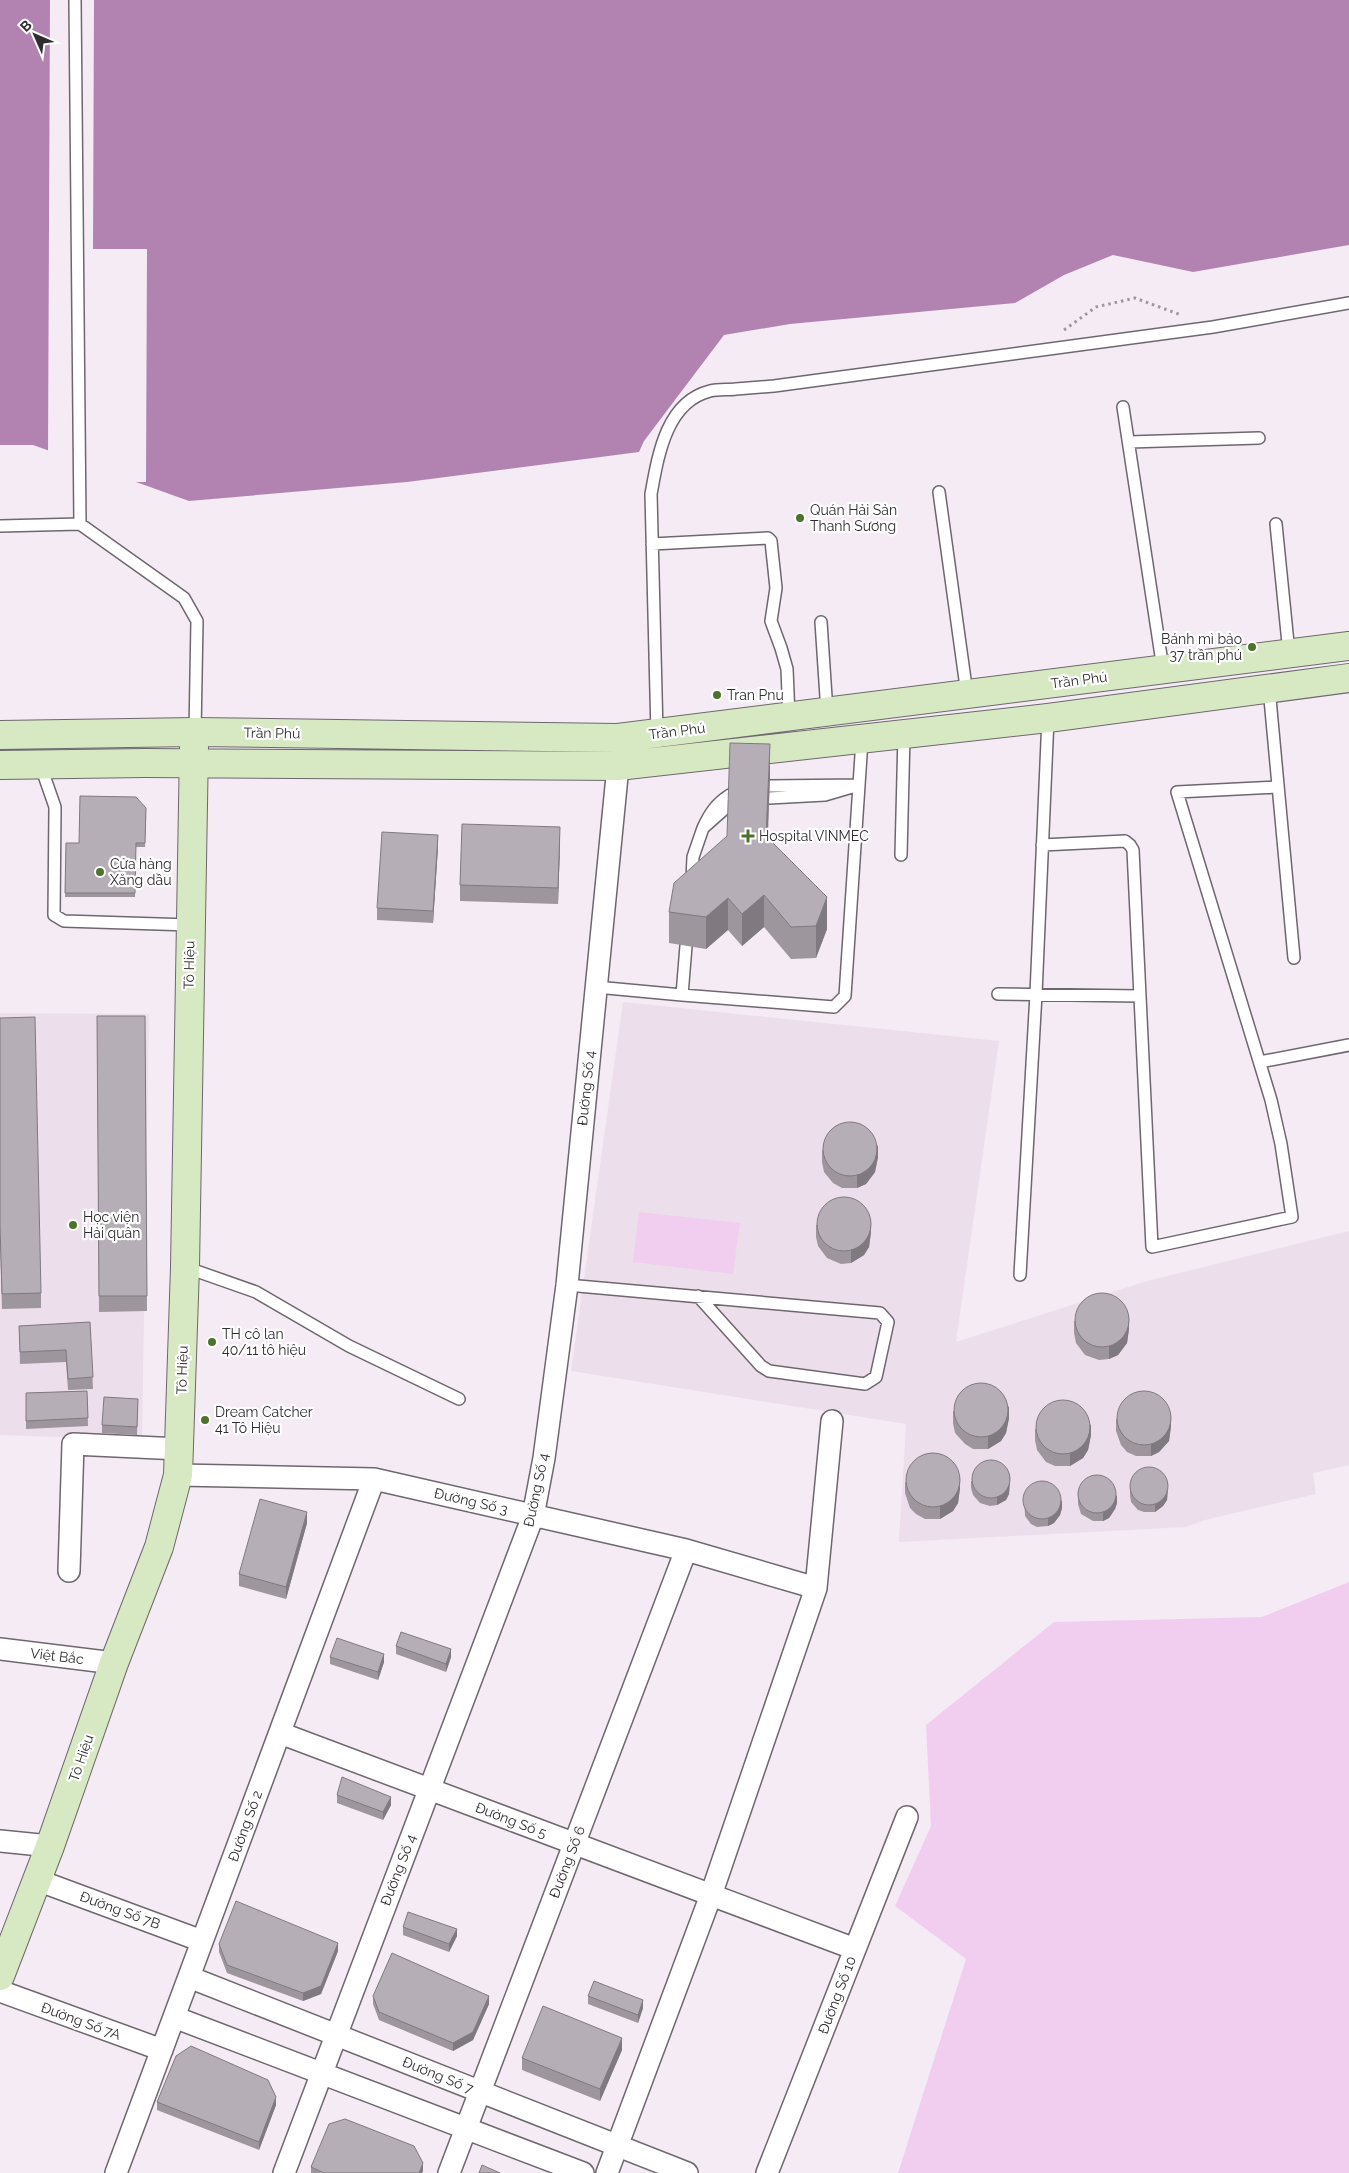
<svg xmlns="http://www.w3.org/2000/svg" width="1349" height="2173" viewBox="0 0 1349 2173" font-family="Raleway,sans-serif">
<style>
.built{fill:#eddeec}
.green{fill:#f1cef0}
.water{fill:#b283b1}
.pier{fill:#f5ebf4}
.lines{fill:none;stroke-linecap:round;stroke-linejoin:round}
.lane-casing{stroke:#6e676e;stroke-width:14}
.street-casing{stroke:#6e676e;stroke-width:24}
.secondary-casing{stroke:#6e676e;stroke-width:30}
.path{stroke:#9e979d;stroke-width:3;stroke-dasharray:2.5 4;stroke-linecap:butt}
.lane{stroke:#fff;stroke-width:11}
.street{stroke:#fff;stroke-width:21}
.secondary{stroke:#d6e9c2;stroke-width:28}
.wall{fill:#9d969d}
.shaded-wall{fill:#7f7a7f}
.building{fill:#b6aeb6;stroke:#7f7a7f}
.poi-dot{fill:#4d722c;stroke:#fff;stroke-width:2}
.labels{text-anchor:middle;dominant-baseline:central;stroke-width:4.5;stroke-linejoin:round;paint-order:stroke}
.poi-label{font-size:14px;fill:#302d30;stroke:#fff;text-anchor:start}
.street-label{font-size:14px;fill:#302d30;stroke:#fff}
</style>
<rect width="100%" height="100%" fill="#f5ebf4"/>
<!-- built -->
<path class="built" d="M623 1002 999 1041 956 1342 1147 1281 1349 1231V1465L1313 1473 1316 1494 1205 1520 1186 1527 899 1542 906 1424 571 1371Z
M0 1013 149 1014 142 1440 0 1435Z"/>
<!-- green -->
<path class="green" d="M639 1212 740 1223 733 1274 633 1262Z
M1349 1582V2173H898L966 1959 895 1906 931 1826 926 1725 1054 1622 1262 1617Z"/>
<!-- water -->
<path class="water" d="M0 0H1349V245L1193 272 1113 255 1064 275 1015 303 790 324 724 335 644 441 639 452 407 482 189 501 33 445H0Z"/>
<!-- pier -->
<path class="pier" d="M50 0H94L93 249H147L146 482H129L48 453Z"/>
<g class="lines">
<defs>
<path id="lane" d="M75 0 80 524
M1123 407 1163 669
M1129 442 1259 438
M939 492 967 694
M1276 524 1289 653
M0 526 80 524 184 598 197 621 195 732
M652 544 768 538 771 541 776 588 771 621 781 648 787 669 789 717
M821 622 827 712
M1269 688 1294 958
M657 733 651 494C658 456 666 402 710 391 718 389 728 390 736 389 749 388 762 387 774 386L1213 327 1349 303
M40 764 55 807 54 915 64 921 190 925
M769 798 825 795 859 785 770 786
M729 805 703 828C710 813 716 804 730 795
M1042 845 1125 841 1130 845 1133 850 1152 1247 1292 1217 1281 1144 1271 1100 1177 792 1276 787
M901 855 904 735
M692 880 693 857 703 828
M596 987 682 995 686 946
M998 994 1139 996
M682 995 834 1007 845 996 862 740
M1260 1062 1349 1045
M185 1267 256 1292 349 1346 459 1399
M1020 1275 1036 994 1048 718
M567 1285 880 1313 888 1322 876 1377 865 1384 769 1371 761 1366 698 1296"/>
<path id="street" d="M178 1475 374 1479 686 1550 816 1588
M69 1571 73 1444 180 1449
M0 1649 114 1663
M280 1733 855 1949
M0 1841 50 1846
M37 1880 202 1941
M189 1977 687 2173
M0 1991 162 2050
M174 2017 583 2173
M116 2173 374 1479
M284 2173 533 1516 544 1458 567 1285 618 766
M449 2173 686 1550
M607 2173 711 1895 816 1588 832 1421
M767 2173 907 1817"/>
<path id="secondary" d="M0 735 195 732 618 738 1349 646
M0 765 145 763 618 766 1048 718 1349 678
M0 1976 50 1846 114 1663 159 1547 178 1475 185 1267 194 747"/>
</defs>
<!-- lane casing -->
<use href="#lane" class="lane-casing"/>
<!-- street casing -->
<use href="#street" class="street-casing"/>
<!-- secondary casing -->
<use href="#secondary" class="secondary-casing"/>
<!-- path -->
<path class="path" d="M1064 330 1096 307 1135 298 1181 315"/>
<!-- lane -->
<use href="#lane" class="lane"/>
<!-- street -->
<use href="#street" class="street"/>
<!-- secondary -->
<use href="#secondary" class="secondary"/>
</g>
<!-- wall -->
<path class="wall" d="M770 776 768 837 827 929 816 958 791 959 764 927 742 946 728 930 706 949 669 943V912L727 836Z
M146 812 145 847H136L135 897H65L66 843H79Z
M560 843 558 904 460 901V885Z
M438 847 433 923 377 920V908Z
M97 1016H145L147 1311 99 1312Z
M822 1150 878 1157 875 1172 866 1184 857 1188H842L833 1183 824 1172 822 1162Z
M816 1225 871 1232 869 1247 864 1255 851 1263 841 1264 827 1258 818 1246 816 1237Z
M0 1239 41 1293V1308L2 1309Z
M1074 1321 1129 1329 1127 1343 1118 1355 1109 1359 1099 1360 1085 1355 1076 1343 1074 1333Z
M90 1322 93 1389 68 1390 66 1362 20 1364 19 1326Z
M87 1391 88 1426 26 1429V1393Z
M138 1407 137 1435 102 1433V1425Z
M953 1411 1009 1418 1006 1433 1001 1441 988 1449H973L965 1444 955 1433 953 1423Z
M1116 1419 1171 1426 1169 1441 1159 1452 1151 1456H1136L1127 1452 1121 1445 1116 1431Z
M1035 1429 1091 1435 1088 1450 1083 1458 1070 1466H1055L1046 1462 1037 1450 1035 1440Z
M971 1481 1010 1483 1009 1494 1006 1500 997 1505 990 1506 980 1503 973 1495 971 1488Z
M905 1482 960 1488 958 1503 953 1511 940 1519H925L916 1514 910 1508 905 1493Z
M1130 1487 1168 1490 1167 1500 1163 1506 1155 1512H1144L1138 1510 1131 1502 1130 1495Z
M1078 1489 1117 1503 1115 1509 1109 1518 1103 1521H1093L1081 1514 1078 1504Z
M1024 1495 1062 1508 1060 1515 1054 1523 1048 1526 1037 1527 1031 1524 1025 1516Z
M307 1523 286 1599 239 1586V1574Z
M396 1646 451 1657 446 1672 396 1654Z
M330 1657 384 1662 378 1680 330 1664Z
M337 1795 391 1805 383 1820 337 1803Z
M403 1927 457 1936 449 1952 403 1935Z
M219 1944 338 1951 321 1994 303 2001 227 1973 219 1952Z
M373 1996 489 2004 473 2040 453 2051 379 2020 373 2004Z
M588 1996 643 2008 638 2023 588 2004Z
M622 2050 600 2101 522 2070V2058Z
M157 2102 276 2105 259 2150 157 2110Z
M311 2167 423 2171 422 2173H311Z"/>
<!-- shaded-wall -->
<path class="shaded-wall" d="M770 744V776L766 868V836Z
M560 827V843L558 904V888Z
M438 835V847L433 923V911Z
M764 895V927L742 946V914Z
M827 897V929L816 958V926Z
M728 898V930L706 949V917Z
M878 1145V1157L875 1172 866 1184 857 1188V1176Z
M871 1220V1232L869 1247 864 1255 851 1263V1251Z
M1129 1317V1329L1127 1343 1118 1355 1109 1359V1347Z
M1009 1406V1418L1006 1433 1001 1441 988 1449V1437Z
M1171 1414V1426L1169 1441 1159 1452 1151 1456V1444Z
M1091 1424V1435L1088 1450 1083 1458 1070 1466V1454Z
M1010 1475 1009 1494 1006 1500 997 1505V1497Z
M960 1476V1488L958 1503 953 1511 940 1519V1507Z
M1168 1482 1167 1500 1163 1506 1155 1512V1504Z
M1117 1495V1503L1115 1509 1109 1518 1103 1521V1513Z
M1062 1500V1508L1060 1515 1054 1523 1048 1526V1518Z
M307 1512V1523L286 1599V1587Z
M451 1649V1657L446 1672V1664Z
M384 1654V1662L378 1680V1672Z
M391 1797V1805L383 1820V1812Z
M457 1929V1936L449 1952V1944Z
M338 1943V1951L321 1994 303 2001V1993Z
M489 1996V2004L473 2040 453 2051V2043Z
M643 2000V2008L638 2023V2015Z
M622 2038V2050L600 2101V2089Z
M276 2097V2105L259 2150V2142Z
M423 2163V2171L422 2173H419Z"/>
<!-- building -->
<path class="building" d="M730 743 770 744 766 836 827 897 816 926 791 927 764 895 742 914 728 898 706 917 669 912 674 883 727 836Z
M80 796 136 797 146 808 145 843H136L135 893H65L66 843H79Z
M462 824 560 827 558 888 460 885Z
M382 832 438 835 433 911 377 908Z
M97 1016H145L147 1296H99Z
M35 1017 41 1293 2 1294 0 1224V1018Z
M823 1149a27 27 0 1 1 54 0a27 27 0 1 1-54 0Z
M817 1224a27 27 0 1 1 54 0a27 27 0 1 1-54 0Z
M1075 1320a27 27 0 1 1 54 0a27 27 0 1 1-54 0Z
M90 1322 93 1377 68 1379 66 1350 20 1352 19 1326Z
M954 1410a27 27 0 1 1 54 0a27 27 0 1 1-54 0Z
M1117 1418a27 27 0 1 1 54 0a27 27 0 1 1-54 0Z
M87 1391 88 1418 26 1421V1393Z
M104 1397 138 1399 137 1427 102 1425Z
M1036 1427a27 27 0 1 1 54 0a27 27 0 1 1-54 0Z
M906 1480a27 27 0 1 1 54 0a27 27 0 1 1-54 0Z
M972 1479a19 19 0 1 1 38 0a19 19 0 1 1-38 0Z
M1130 1486a19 19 0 1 1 38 0a19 19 0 1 1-38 0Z
M1078 1494a19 19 0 1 1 38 0a19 19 0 1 1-38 0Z
M1023 1500a19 19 0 1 1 38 0a19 19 0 1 1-38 0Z
M260 1499 307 1512 286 1587 239 1574Z
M401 1632 451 1649 446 1664 396 1646Z
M337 1638 384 1654 378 1672 330 1657Z
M342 1777 391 1797 383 1812 337 1795Z
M236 1901 338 1943 321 1986 303 1993 227 1965 219 1944Z
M408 1912 457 1929 449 1944 403 1927Z
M392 1953 489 1996 473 2032 453 2043 379 2012 373 1996Z
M594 1981 643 2000 638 2015 588 1996Z
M543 2006 622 2038 600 2089 522 2058Z
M191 2046 268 2080 276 2097 259 2142 157 2102 176 2056Z
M345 2119 414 2146 423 2163 419 2173H324L311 2167 329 2124Z
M482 2165 500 2173H479Z"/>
<!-- markers -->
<g class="poi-dot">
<circle cx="800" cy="518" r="5"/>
<circle cx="1252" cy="647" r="5"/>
<circle cx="717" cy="695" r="5"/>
<path d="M745.5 828.5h5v5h5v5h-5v5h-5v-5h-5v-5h5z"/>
<circle cx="100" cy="872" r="5"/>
<circle cx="73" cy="1225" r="5"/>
<circle cx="212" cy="1342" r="5"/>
<circle cx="205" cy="1420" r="5"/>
</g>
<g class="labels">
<!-- poi labels -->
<g class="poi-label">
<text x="810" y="510">Quán Hải Sản<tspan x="810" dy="16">Thanh Sương</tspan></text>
<text x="1242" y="639" text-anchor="end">Bánh mì bảo<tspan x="1242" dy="16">37 trần phú</tspan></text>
<text x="727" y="695">Tran Pnu</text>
<text x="759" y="836">Hospital VINMEC</text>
<text x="110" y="864">Cửa hàng<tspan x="110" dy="16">Xăng dầu</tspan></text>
<text x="83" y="1217">Học viện<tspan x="83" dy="16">Hải quân</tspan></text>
<text x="222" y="1334">TH cô lan<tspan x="222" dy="16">40/11 tô hiệu</tspan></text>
<text x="215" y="1412">Dream Catcher<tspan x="215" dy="16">41 Tô Hiệu</tspan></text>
</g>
<!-- street labels -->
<g class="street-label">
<text transform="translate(1079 680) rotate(-7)">Trần Phú</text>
<text transform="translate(677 731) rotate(-7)">Trần Phú</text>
<text transform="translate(272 733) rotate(1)">Trần Phú</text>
<text transform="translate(189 965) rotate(-89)">Tô Hiệu</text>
<text transform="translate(586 1088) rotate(-84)">Đường Số 4</text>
<text transform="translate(182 1370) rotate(-88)">Tô Hiệu</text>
<text transform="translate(536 1490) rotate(-78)">Đường Số 4</text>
<text transform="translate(471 1501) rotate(13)">Đường Số 3</text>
<text transform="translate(57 1656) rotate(7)">Việt Bắc</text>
<text transform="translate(81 1758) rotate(-71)">Tô Hiệu</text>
<text transform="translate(511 1820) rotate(21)">Đường Số 5</text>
<text transform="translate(245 1826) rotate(-70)">Đường Số 2</text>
<text transform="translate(567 1862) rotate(-69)">Đường Số 6</text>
<text transform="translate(398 1870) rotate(-69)">Đường Số 4</text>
<text transform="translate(120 1910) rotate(20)">Đường Số 7B</text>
<text transform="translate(837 1995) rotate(-69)">Đường Số 10</text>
<text transform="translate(81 2021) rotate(20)">Đường Số 7A</text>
<text transform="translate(438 2075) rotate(22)">Đường Số 7</text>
</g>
</g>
<!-- north arrow -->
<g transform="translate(35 35) rotate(315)" stroke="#ffffff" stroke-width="4" paint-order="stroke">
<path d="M0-4L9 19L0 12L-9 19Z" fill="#302d30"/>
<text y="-8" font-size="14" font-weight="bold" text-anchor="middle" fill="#302d30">B</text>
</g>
</svg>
